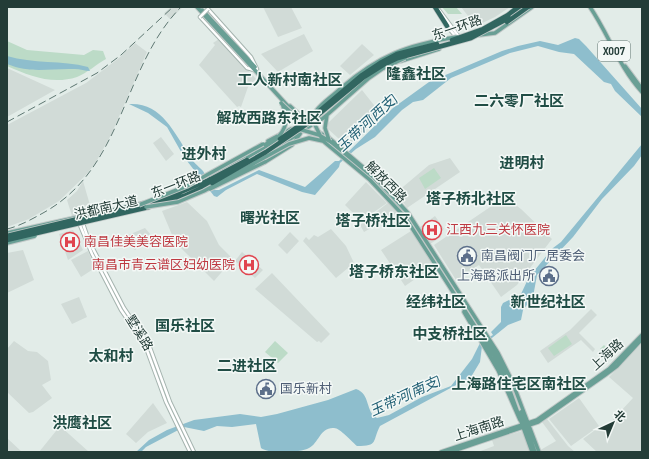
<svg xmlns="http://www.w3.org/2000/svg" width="649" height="459" viewBox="0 0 649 459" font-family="'Sofia Sans Condensed','Noto Sans SC',sans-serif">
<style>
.built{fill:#d1dbd7}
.green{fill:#bcdbc7}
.water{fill:#8ebecd}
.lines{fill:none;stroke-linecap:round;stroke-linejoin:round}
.minor-casing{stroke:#a5b4af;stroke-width:4.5}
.major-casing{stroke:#c1c8c7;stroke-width:5.5}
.highway-casing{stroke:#c1c8c7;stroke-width:6}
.minor{stroke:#fff;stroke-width:2.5}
.major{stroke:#699f95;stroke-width:3.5}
.highway{stroke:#316660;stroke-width:4.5}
.rail{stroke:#5e7772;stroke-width:1;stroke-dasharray:8 4;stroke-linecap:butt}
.minor-bridge-casing{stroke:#a5b4af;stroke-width:4.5;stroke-linecap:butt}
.major-bridge-casing{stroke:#c1c8c7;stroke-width:5.5;stroke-linecap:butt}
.highway-bridge-casing{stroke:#c1c8c7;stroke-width:6;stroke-linecap:butt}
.minor-bridge{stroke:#fff;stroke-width:2.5}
.major-bridge{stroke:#699f95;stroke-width:3.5}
.highway-bridge{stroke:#316660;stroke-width:4.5}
.labels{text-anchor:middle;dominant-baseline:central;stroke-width:3;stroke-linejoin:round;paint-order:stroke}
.shield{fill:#f3f8f6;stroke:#617470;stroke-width:1}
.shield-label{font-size:12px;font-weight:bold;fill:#233c37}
.street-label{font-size:13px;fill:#233c37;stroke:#f3f8f6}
.health-label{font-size:13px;fill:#be3a42;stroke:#f3f8f6;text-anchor:start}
.service-label{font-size:13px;fill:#4e5e75;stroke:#f3f8f6;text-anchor:start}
.water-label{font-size:14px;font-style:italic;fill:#216074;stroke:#f3f8f6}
.quarter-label{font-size:15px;font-weight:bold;fill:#204d45;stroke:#f3f8f6}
</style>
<rect width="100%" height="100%" fill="#e2ece8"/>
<!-- built -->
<path class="built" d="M171 7H183L170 19 164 13Z
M263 7H291L302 28 278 37Z
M461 7H510L495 17 476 26Z
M304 34 313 51 278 72 261 54Z
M219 39 256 79 248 87 241 107 239 106 237 107 199 65 215 45 213 43Z
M135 43 147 52 111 135 96 162 87 174 59 201 29 219 7 227V125L86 83 119 58Z
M362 44 374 55 350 75 340 66Z
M7 68 55 90 7 117Z
M362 90 381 114 348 147 328 129V123Z
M161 137 174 154 166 161 153 143Z
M450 158 460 172 407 208 397 192 429 165Z
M83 181 92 212 72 216 67 200 77 191Z
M366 182 387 203 361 221 345 205Z
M505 197 521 209 552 239 517 285 501 297 479 265 456 280 434 245Z
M187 202 207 221 219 245 233 259 214 281 175 242 162 211Z
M389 202 397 213 364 232 360 225Z
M435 216 444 229 439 232 441 237 430 244 420 227Z
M145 228 151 235 135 250 121 238Z
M331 229 346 246 354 263 336 278 303 241 306 237 309 240 314 235 318 237Z
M73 230 83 250 68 260 59 234Z
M411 231 434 266 405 286 381 250Z
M290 232 299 241 287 254 278 245Z
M23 250 34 280 7 293V253Z
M88 251 95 268 81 277 71 260Z
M242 252 263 270 255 278 235 261Z
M272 273 330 334 321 343 319 341 317 342 255 289Z
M79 297 87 317 72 324 61 304Z
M591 309 597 315 579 333 595 349 593 352 581 340 548 363 540 351 570 330Z
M14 341 28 351 37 352 48 361 51 380 42 385 52 398 33 412 29 413 7 392V349Z
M642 343V452H597L583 439 602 425 606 427 633 398 609 377Z
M579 398 599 426 571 446 549 419Z
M153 403 167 423 148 432 136 443 126 434Z
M547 419 568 446 575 452H537L556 441 542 422Z
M60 426 89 452H39Z
M522 431 530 452H478L494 446 492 440Z
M7 438 22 452H7Z"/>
<!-- green -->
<path class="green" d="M442 7H456L462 14H448Z
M7 41 27 50 84 55 93 50 103 51 106 59C97 64 87 73 77 77 52 85 30 76 7 66Z
M434 168 441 178 425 189 419 178Z
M566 335 572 344 554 356 548 348Z
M275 341 288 353 278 363 265 352Z
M604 345 614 355 608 359 600 349Z"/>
<!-- water -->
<path class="water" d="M575 38 579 39 586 46 642 109V117L615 91 611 84 604 82 574 54 559 52 538 46 510 53 451 78 423 100 413 102 402 110 375 137 356 149 340 163 339 167 315 195 302 192 257 174 226 190 217 197 214 196 184 157 167 127 148 113 129 104C161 102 174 132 189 155 192 161 198 166 203 171 207 177 210 184 214 190H219L259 170 305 187 335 161H339L393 108 429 82 502 51 518 46 540 41 558 45Z
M7 56C33 64 62 60 88 67L90 71C85 71 80 69 75 69 49 68 32 74 7 64Z
M642 144V155L634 166 602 199 573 237 537 275 533 297 523 310 521 320 508 325 482 346 480 362 471 377 380 426C372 441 379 446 357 446 352 442 340 428 334 428 320 427 319 443 309 448 300 453 268 454 261 448L256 424 232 427 217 426 204 431 184 427 146 447 141 452H136L149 440 167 430 194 420 240 414 261 417 277 414 328 400 356 389C371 394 365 412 377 418L389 415 422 397 451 386 472 359 481 341 493 335 491 332 501 322V307L503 303 521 294 529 277 553 248 561 242Z"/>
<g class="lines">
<defs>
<path id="minor" d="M208 9 251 57 257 69
M439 10 460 38
M200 17 247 68 254 70
M446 25 457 38
M82 221 89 241 124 308 149 345 170 402 194 452
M79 223 92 254 121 310 145 345 166 402 190 452"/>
<path id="major" d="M197 7 296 115
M590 7C609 35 619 67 642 92
M202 10 246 57
M479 35 495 33 532 7
M245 56 255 67
M401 61 439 49
M625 66 642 89
M290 106 305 120
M318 132 329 138 370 173
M268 141 291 129
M328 141 376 181
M258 149 271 141
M261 158 316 122
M243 160 281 137
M265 162 292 145 300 134
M209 176 244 157
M375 177 408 213 498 353 512 381 539 452
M372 180 403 214 494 356 510 391 532 452
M7 233 88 215
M464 312 498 370 520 420
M486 338 506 374
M521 412 535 452
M441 452 537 420 609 369 642 335
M450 452 538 422 605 375 617 366 642 339"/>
<path id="highway" d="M435 7 447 26
M508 15 518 7
M509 18 523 7
M156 204 184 196 212 183
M82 218 167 198 211 179
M84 222 149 207"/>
</defs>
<!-- minor casing -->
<use href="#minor" class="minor-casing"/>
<!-- major casing -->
<use href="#major" class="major-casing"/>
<!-- highway casing -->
<use href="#highway" class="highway-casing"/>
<!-- minor -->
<use href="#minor" class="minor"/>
<!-- major -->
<use href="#major" class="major"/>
<!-- highway -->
<use href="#highway" class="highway"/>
<!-- rail -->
<path class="rail" d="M7 122 97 73 121 55 173 7
M7 229C20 226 32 219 43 213 125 168 121 68 181 7"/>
<defs>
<path id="minor-bridge" d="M200 17 208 9"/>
<path id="major-bridge" d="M281 103C290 112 296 118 308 121
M327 115 325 128 329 140
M314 121 322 119 328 114 369 78 382 69 405 58
M299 129 319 135 331 142
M279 136C287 127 288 117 283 106
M210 189 265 162
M204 191 289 144 309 138 323 141
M139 205 187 186 263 144
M146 207 178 202 204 191
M402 214 370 180 323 141 315 125 316 111C323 102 333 96 341 88 380 55 407 45 457 37
M7 243 35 236"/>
<path id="highway-bridge" d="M507 22 528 7
M452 40 483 29 508 15
M280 139 317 113 362 75 380 63 397 54 437 44
M211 179 247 160
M212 183 266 152 307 124 364 77 383 65 398 58 471 38 509 18
M7 236 82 218
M7 240 84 222"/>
</defs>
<!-- minor-bridge casing -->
<use href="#minor-bridge" class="minor-bridge-casing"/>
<!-- major-bridge casing -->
<use href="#major-bridge" class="major-bridge-casing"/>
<!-- highway-bridge casing -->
<use href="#highway-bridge" class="highway-bridge-casing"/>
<!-- minor-bridge -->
<use href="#minor-bridge" class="minor-bridge"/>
<!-- major-bridge -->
<use href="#major-bridge" class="major-bridge"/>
<!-- highway-bridge -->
<use href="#highway-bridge" class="highway-bridge"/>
</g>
<!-- icons -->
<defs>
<symbol id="hospital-ring" viewBox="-11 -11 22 22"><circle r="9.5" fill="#f3f8f6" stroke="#e0444e" stroke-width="1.5"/><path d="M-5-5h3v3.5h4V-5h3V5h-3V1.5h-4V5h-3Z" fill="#e0444e"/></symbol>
<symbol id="civic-ring" viewBox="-11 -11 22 22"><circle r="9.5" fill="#f3f8f6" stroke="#5c6f8a" stroke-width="1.5"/><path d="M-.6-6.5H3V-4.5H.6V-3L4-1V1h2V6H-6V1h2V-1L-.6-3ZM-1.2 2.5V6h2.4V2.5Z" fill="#5c6f8a"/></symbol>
</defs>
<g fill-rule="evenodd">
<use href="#hospital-ring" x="421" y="219" width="22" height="22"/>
<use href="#hospital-ring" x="59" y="231" width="22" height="22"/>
<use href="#civic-ring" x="456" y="245" width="22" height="22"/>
<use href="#hospital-ring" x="238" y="254" width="22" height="22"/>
<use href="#civic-ring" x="538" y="265" width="22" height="22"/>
<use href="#civic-ring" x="255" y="378" width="22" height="22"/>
</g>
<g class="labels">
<!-- shield labels -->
<rect class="shield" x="598" y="41" width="32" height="20" rx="3"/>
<g class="shield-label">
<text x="614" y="51">X007</text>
</g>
<!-- street labels -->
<g class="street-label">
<text transform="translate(457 28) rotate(-19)">东一环路</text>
<text transform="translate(386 182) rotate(45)">解放西路</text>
<text transform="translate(176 185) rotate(-21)">东一环路</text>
<text transform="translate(106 208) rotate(-13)">洪都南大道</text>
<text transform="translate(139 333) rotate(58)">墅溪路</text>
<text transform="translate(607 355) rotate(-42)">上海路</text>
<text transform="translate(479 429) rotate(-18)">上海南路</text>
</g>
<!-- health labels -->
<g class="health-label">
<text x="446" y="230">江西九三关怀医院</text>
<text x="84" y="242">南昌佳美美容医院</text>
<text x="235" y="265" text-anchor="end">南昌市青云谱区妇幼医院</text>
</g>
<!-- service labels -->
<g class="service-label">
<text x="481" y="256">南昌阀门厂居委会</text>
<text x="535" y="276" text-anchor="end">上海路派出所</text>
<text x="280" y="389">国乐新村</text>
</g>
<!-- water labels -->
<g class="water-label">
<text transform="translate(367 123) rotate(-43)">玉带河(西支)</text>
<text transform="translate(405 396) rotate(-25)">玉带河(南支)</text>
</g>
<!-- quarter labels -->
<g class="quarter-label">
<text x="416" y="74">隆鑫社区</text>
<text x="290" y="80">工人新村南社区</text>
<text x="519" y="101">二六零厂社区</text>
<text x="269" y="118">解放西路东社区</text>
<text x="204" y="154">进外村</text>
<text x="522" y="163">进明村</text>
<text x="471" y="199">塔子桥北社区</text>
<text x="270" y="218">曙光社区</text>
<text x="373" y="221">塔子桥社区</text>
<text x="394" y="272">塔子桥东社区</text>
<text x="436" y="302">经纬社区</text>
<text x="548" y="302">新世纪社区</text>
<text x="185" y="326">国乐社区</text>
<text x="450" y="334">中支桥社区</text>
<text x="111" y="356">太和村</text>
<text x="247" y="366">二进社区</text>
<text x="519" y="384">上海路住宅区南社区</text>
<text x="82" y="423">洪鹰社区</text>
</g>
</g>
<!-- border -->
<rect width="649" height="459" fill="none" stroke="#233c37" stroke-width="16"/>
<!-- north arrow -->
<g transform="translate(613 423) rotate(44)" stroke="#f3f8f6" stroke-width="3" paint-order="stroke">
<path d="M0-3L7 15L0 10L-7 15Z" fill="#233c37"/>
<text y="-6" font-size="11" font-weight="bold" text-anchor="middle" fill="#233c37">北</text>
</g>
</svg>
